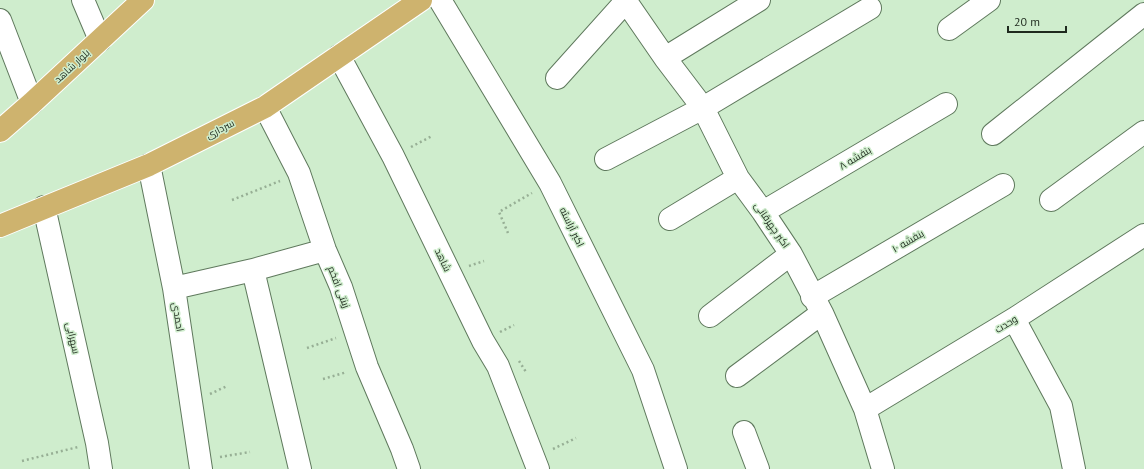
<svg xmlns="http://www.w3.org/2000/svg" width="1144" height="469" viewBox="0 0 1144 469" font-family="'PT Sans',Cairo,sans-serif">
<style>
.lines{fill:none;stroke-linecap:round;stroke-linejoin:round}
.minor-casing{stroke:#5f795d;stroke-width:24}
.major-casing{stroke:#fff;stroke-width:24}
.path{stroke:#97af95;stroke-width:2.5;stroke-dasharray:2 3;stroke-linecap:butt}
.minor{stroke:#fff;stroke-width:22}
.major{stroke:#ceb36e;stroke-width:22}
.labels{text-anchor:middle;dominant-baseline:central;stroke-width:3;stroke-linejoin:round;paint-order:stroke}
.street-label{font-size:10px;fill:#1f2a1e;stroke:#cfedcd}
</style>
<rect width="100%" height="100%" fill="#cfedcd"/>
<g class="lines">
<defs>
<path id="minor" d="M83 0 100 40
M440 0 550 183 643 370 676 469
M625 0 665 58 703 108 738 178 763 212 791 254 822 313 865 409 883 469
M0 20 32 103
M949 29 989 0
M339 56 393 156 483 341 498 366 538 469
M665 58 759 0
M557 78 627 0
M265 107 299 173 325 250 341 287 367 367 402 449 409 469
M993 134 1144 14
M606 159 703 108 870 8
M149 165 174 288 201 469
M1051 200 1144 132
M44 207 97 443 101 469
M763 212 946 104
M670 219 738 178
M253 270 300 469
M174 288 253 270 325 250
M812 297 1003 185
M710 316 791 254
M1014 319 1061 406 1074 469
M737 376 822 313
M865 409 1014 319 1144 235
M744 432 758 469"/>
<path id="major" d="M0 131 32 103 143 0
M0 226 149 165 265 107 421 0"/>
</defs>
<!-- minor casing -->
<use href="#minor" class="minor-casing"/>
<!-- major casing -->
<use href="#major" class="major-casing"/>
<!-- path -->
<path class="path" d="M411 147 432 136
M232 200 280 181
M508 233 499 212 532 193
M469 266 484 261
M500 332 514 325
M307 348 336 338
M519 361 526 372
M323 379 347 372
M210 394 227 386
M553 449 576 438
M220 457 250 452
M22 461 78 447"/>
<!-- minor -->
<use href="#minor" class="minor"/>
<!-- major -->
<use href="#major" class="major"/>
</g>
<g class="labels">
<!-- street labels -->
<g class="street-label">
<text transform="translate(72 66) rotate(-43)">بلوار شاهد</text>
<text transform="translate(220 129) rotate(-27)">سرداری</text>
<text transform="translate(855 158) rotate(-31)">بنفشه ۸</text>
<text transform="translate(772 225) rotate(55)">اکبر چهرقانی</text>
<text transform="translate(572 227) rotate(64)">اکبر آراسته</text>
<text transform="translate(908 241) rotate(-30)">بنفشه ۱۰</text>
<text transform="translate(443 260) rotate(64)">شاهد</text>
<text transform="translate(339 287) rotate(69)">زینتی افخم</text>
<text transform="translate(178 317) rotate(81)">احمدی</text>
<text transform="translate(1006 324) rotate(-31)">وحدت</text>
<text transform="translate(73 338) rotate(77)">سهرابی</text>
</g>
</g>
<!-- scale -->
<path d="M1008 26v6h58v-6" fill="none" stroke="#1f2a1e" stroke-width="2"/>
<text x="1014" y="26" font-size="12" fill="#1f2a1e" stroke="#cfedcd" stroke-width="3" paint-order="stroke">20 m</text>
</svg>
